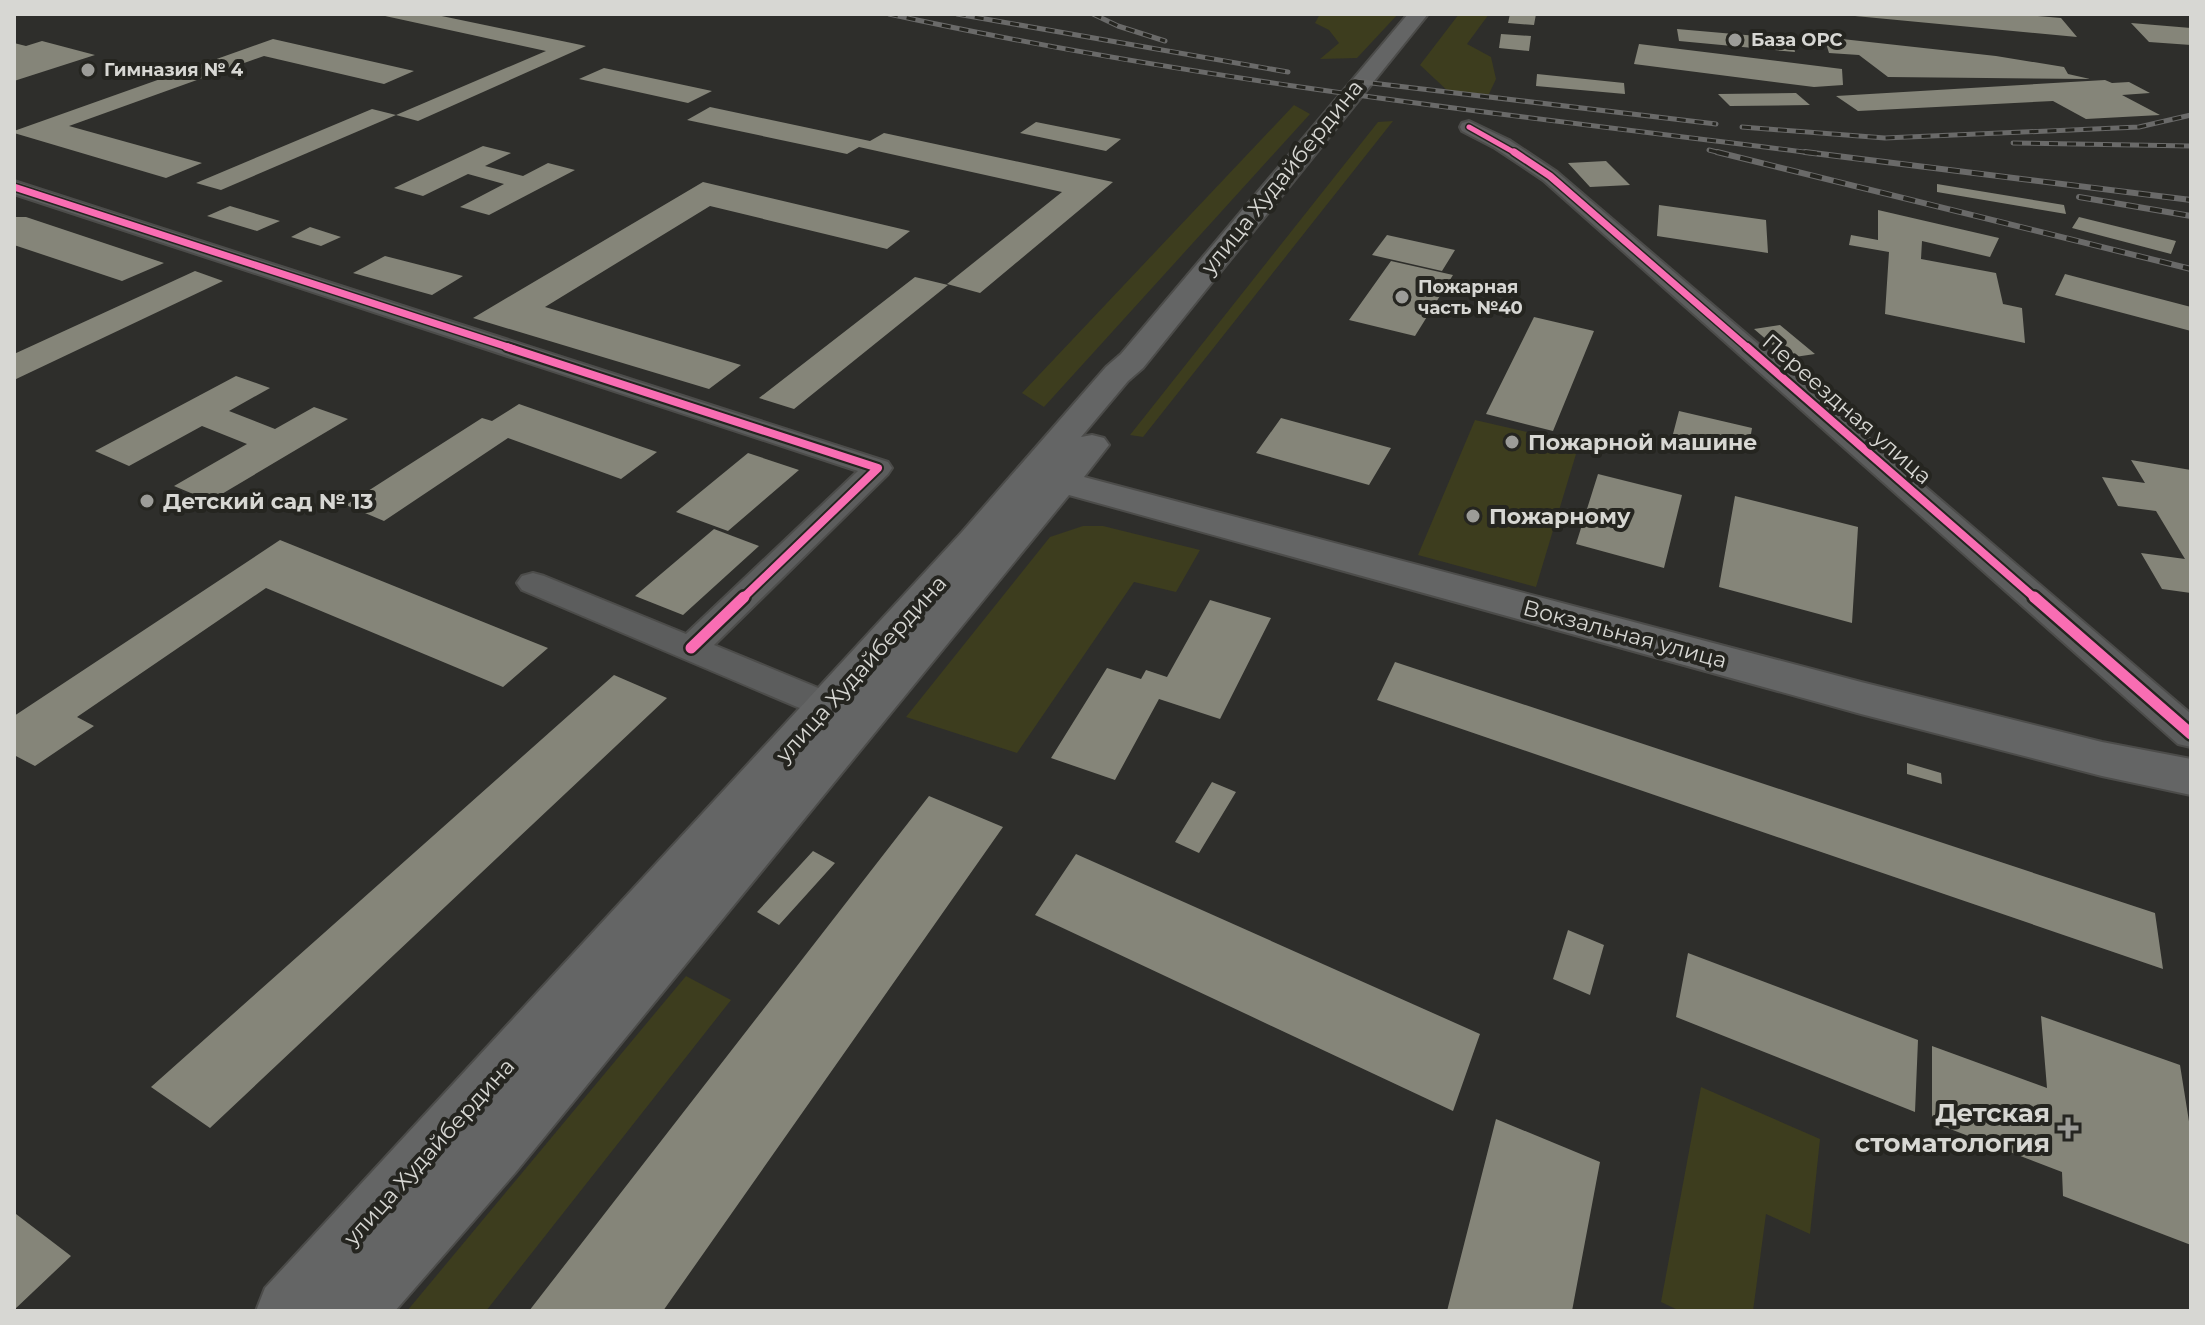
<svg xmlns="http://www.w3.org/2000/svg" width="2205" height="1325" viewBox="0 0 2205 1325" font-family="Montserrat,sans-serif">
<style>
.green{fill:#3d3d1e}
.building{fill:#858579}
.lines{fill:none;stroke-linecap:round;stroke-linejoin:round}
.minor-casing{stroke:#4c4c4a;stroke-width:4}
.major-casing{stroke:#4c4c4a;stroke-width:4}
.minor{fill:#5c5d5d;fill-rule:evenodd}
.major{fill:#646565;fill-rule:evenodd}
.rail-far1-casing{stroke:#6a6a69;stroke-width:5}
.rail-casing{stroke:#6a6a69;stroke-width:6}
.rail-far1{stroke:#252520;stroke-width:3;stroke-dasharray:9;stroke-linecap:butt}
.rail{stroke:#252520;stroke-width:4;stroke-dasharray:12;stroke-linecap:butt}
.cycleway-far3-casing{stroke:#252520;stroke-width:8}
.cycleway-far2-casing{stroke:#252520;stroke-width:10}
.cycleway-far1-casing{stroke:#252520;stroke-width:12}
.cycleway-casing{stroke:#252520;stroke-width:16}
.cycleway-far3{stroke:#f96db3;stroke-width:5}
.cycleway-far2{stroke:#f96db3;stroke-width:7}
.cycleway-far1{stroke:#f96db3;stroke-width:8}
.cycleway{stroke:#f96db3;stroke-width:11}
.poi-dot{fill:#9c9c98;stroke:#252520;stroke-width:3}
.labels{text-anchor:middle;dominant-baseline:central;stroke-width:8;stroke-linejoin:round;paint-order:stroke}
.far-poi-label{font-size:18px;font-weight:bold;fill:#d7d7d3;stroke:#252520;text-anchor:start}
.street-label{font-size:22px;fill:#d7d7d3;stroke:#252520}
.poi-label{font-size:22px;font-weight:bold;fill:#d7d7d3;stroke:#252520;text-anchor:start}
.near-poi-label{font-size:26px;font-weight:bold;fill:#d7d7d3;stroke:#252520;text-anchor:end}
</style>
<rect width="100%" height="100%" fill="#2e2e2b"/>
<!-- green -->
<path class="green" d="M1320 14H1398L1357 58 1320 59 1339 43 1329 30 1315 23Z
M1459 14H1489L1467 44 1491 57 1496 79 1489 94 1450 93 1420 65Z
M1294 105 1310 114 1044 407 1022 393Z
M1393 121 1143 437 1130 435 1378 122Z
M1475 420 1579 444 1536 587 1418 555Z
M1083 526H1103L1200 550 1176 592 1134 582 1017 753 906 717 1050 537Z
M686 976 731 1000 486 1311H407Z
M1701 1087 1820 1139 1810 1234 1766 1214 1753 1311H1680L1661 1302Z"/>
<!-- building -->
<path class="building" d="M376 14H432L586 46 418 121 396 115 546 51Z
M1510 14H1536L1534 25 1508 23Z
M1834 14H2014L2061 18 2077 37Z
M2131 23 2191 28V45L2149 42Z
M1677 29 1792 39 1795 52 1679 41Z
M1501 34 1531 36 1529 51 1499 48Z
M1824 37 1996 56 2064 67 2068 74 2090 79 1888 77 1859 55 1829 53Z
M273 39 414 71 384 84 264 56 69 126 202 163 166 178 14 133V131Z
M42 41 95 55 14 81V43L26 46Z
M1639 44 1842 69 1843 85 1814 87 1634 64Z
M604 68 712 91 688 103 579 79Z
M1537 74 1624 83 1625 94 1536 86Z
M2105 80 2112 83 2129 82 2150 93 2122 95 2160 115 2086 119 2053 101 1858 111 1836 96Z
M1796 93 1810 105 1730 106 1718 94Z
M710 107 870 141 884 133 1113 182 980 293 947 284 1062 192 859 147 847 154 687 120Z
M372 109 396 115 221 190 196 183Z
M1036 122 1121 139 1106 151 1020 133Z
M483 146 511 153 485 166 523 176 548 163 575 170 489 215 460 207 504 184 468 174 423 196 394 188Z
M1606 161 1630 185 1590 187 1568 163Z
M703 182 910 231 887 249 710 206 545 307 741 365 709 389 473 318Z
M1937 184 2064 205 2066 214 1937 192Z
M1659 205 1766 220 1768 253 1657 236Z
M230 206 280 221 257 231 207 216Z
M1878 210 1999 238 1990 257 1922 241 1921 259 1996 273 2003 304 2022 308 2025 343 1885 314 1889 252 1849 245 1851 235 1878 240Z
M14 217H26L164 263 122 281 14 245Z
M2079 217 2176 241 2171 254 2072 228Z
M310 227 341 237 321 246 291 237Z
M1387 235 1455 250 1442 271 1372 255Z
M385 256 463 276 432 295 353 273Z
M1391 261 1453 275 1415 336 1349 320Z
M195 271 223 281 14 380V354Z
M2065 274 2191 307V331L2055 295Z
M915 277 948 285 794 409 759 398Z
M1534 317 1594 331 1553 431 1486 414Z
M1780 325 1815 354 1788 358 1754 329Z
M236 376 270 388 229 411 275 429 314 407 348 419 210 501 174 486 247 444 202 426 129 466 95 451Z
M519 404 657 452 621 479 508 438 384 521 346 505 482 418 492 421Z
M1679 411 1752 428 1748 452 1673 434Z
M1281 418 1391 448 1369 485 1256 453Z
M748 453 799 470 728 531 676 512Z
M2131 460 2191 470V593L2162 589 2141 553 2185 559 2156 511 2118 506 2102 477 2145 483Z
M1598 474 1682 495 1664 568 1576 544Z
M1735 496 1858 527 1852 623 1719 587Z
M714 529 759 546 683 615 635 596Z
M280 540 548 648 503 687 266 588 77 717 94 726 35 766 14 755V716Z
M1210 600 1271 618 1220 719 1159 699 1115 780 1051 758 1107 668 1141 679 1146 670 1167 677Z
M1395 662 2155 913 2163 969 1377 700Z
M614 675 667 698 210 1128 151 1087Z
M1907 763 1941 773 1942 784 1907 774Z
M1212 782 1236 792 1199 853 1175 842Z
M929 796 1003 827 663 1311H529Z
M813 851 835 863 779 925 757 912Z
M1076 854 1480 1034 1453 1111 1035 915Z
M1568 930 1604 945 1590 995 1553 979Z
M1688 953 1918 1040 1915 1112 1676 1017Z
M2041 1016 2180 1065 2191 1134V1245L2063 1196 2062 1172 1932 1122V1046L2047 1088Z
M1496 1119 1600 1162 1572 1311H1447Z
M16 1214 71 1256 14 1310V1216Z"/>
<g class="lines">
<defs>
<path id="minor" d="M1469 121 1509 140 1557 172 2191 714V747L2178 744 1543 180 1495 148 1462 131 1460 127 1462 123Z
M14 181 888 462 892 468 888 474 714 645 840 697 846 706 840 715 828 719 816 715 522 590 517 583 522 576 533 573 544 576 686 634 858 471 14 194Z"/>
<path id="major" d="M1408 14H1428L1143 368 1128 381 1081 437 1092 435 1104 438 1109 445 1084 477 1861 682 2102 742 2191 759V795L2102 776 1861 714 1069 495 515 1173 395 1311H256L265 1288 962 532 1106 367 1121 354Z"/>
</defs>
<!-- minor casing -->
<use href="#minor" class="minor-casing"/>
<!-- major casing -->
<use href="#major" class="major-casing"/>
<!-- minor -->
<use href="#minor" class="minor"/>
<!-- major -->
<use href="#major" class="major"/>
<defs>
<path id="rail-far1" d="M889 14C1196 81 1509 115 1821 154
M957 14 1288 72
M1093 14 1118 26 1165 41
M1355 81 1716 124
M1742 127 1885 138 2139 127 2191 115
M2013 143 2191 146
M1709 150 1725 154"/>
<path id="rail" d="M1717 152 2191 269
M1805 152 2191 200
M2079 197 2191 216"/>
</defs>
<!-- rail-far1 casing -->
<use href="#rail-far1" class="rail-far1-casing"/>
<!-- rail casing -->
<use href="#rail" class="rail-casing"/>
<!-- rail-far1 -->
<use href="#rail-far1" class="rail-far1"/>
<!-- rail -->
<use href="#rail" class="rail"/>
<defs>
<path id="cycleway-far3" d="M1469 127 1517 154"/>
<path id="cycleway-far2" d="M1514 152 1550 176 1749 349
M14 187 514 349"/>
<path id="cycleway-far1" d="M507 347 878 468 742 599
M1747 347 2036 599"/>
<path id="cycleway" d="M2034 597 2191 734
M691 648 744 597"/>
</defs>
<!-- cycleway-far3 casing -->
<use href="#cycleway-far3" class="cycleway-far3-casing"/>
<!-- cycleway-far2 casing -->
<use href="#cycleway-far2" class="cycleway-far2-casing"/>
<!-- cycleway-far1 casing -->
<use href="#cycleway-far1" class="cycleway-far1-casing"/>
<!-- cycleway casing -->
<use href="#cycleway" class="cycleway-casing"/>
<!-- cycleway-far3 -->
<use href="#cycleway-far3" class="cycleway-far3"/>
<!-- cycleway-far2 -->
<use href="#cycleway-far2" class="cycleway-far2"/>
<!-- cycleway-far1 -->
<use href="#cycleway-far1" class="cycleway-far1"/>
<!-- cycleway -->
<use href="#cycleway" class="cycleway"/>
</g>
<!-- markers -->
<g class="poi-dot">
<circle cx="1735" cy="40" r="8"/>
<circle cx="88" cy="70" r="8"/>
<circle cx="1402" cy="297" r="8"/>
<circle cx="1512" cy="442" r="8"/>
<circle cx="147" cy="501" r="8"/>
<circle cx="1473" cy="516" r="8"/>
<path d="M2064 1116h8v8h8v8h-8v8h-8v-8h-8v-8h8z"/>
</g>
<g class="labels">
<!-- far-poi labels -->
<g class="far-poi-label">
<text x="1751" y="40">База ОРС</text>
<text x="104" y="70">Гимназия № 4</text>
<text x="1418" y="287">Пожарная<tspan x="1418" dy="21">часть №40</tspan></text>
</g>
<!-- street labels -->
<g class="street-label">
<text transform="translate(1282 177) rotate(-51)">улица Худайбердина</text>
<text transform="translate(1847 409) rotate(41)">Переездная улица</text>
<text transform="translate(1625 634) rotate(15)">Вокзальная улица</text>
<text transform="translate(861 669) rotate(-48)">улица Худайбердина</text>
<text transform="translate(429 1152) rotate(-48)">улица Худайбердина</text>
</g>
<!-- poi labels -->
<g class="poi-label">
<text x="1528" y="442">Пожарной машине</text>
<text x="163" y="501">Детский сад № 13</text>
<text x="1489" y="516">Пожарному</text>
</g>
<!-- near-poi labels -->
<g class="near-poi-label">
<text x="2050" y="1113">Детская<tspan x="2050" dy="30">стоматология</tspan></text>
</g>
</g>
<!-- border -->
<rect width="2205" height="1325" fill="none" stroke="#d7d7d3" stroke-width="32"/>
</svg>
